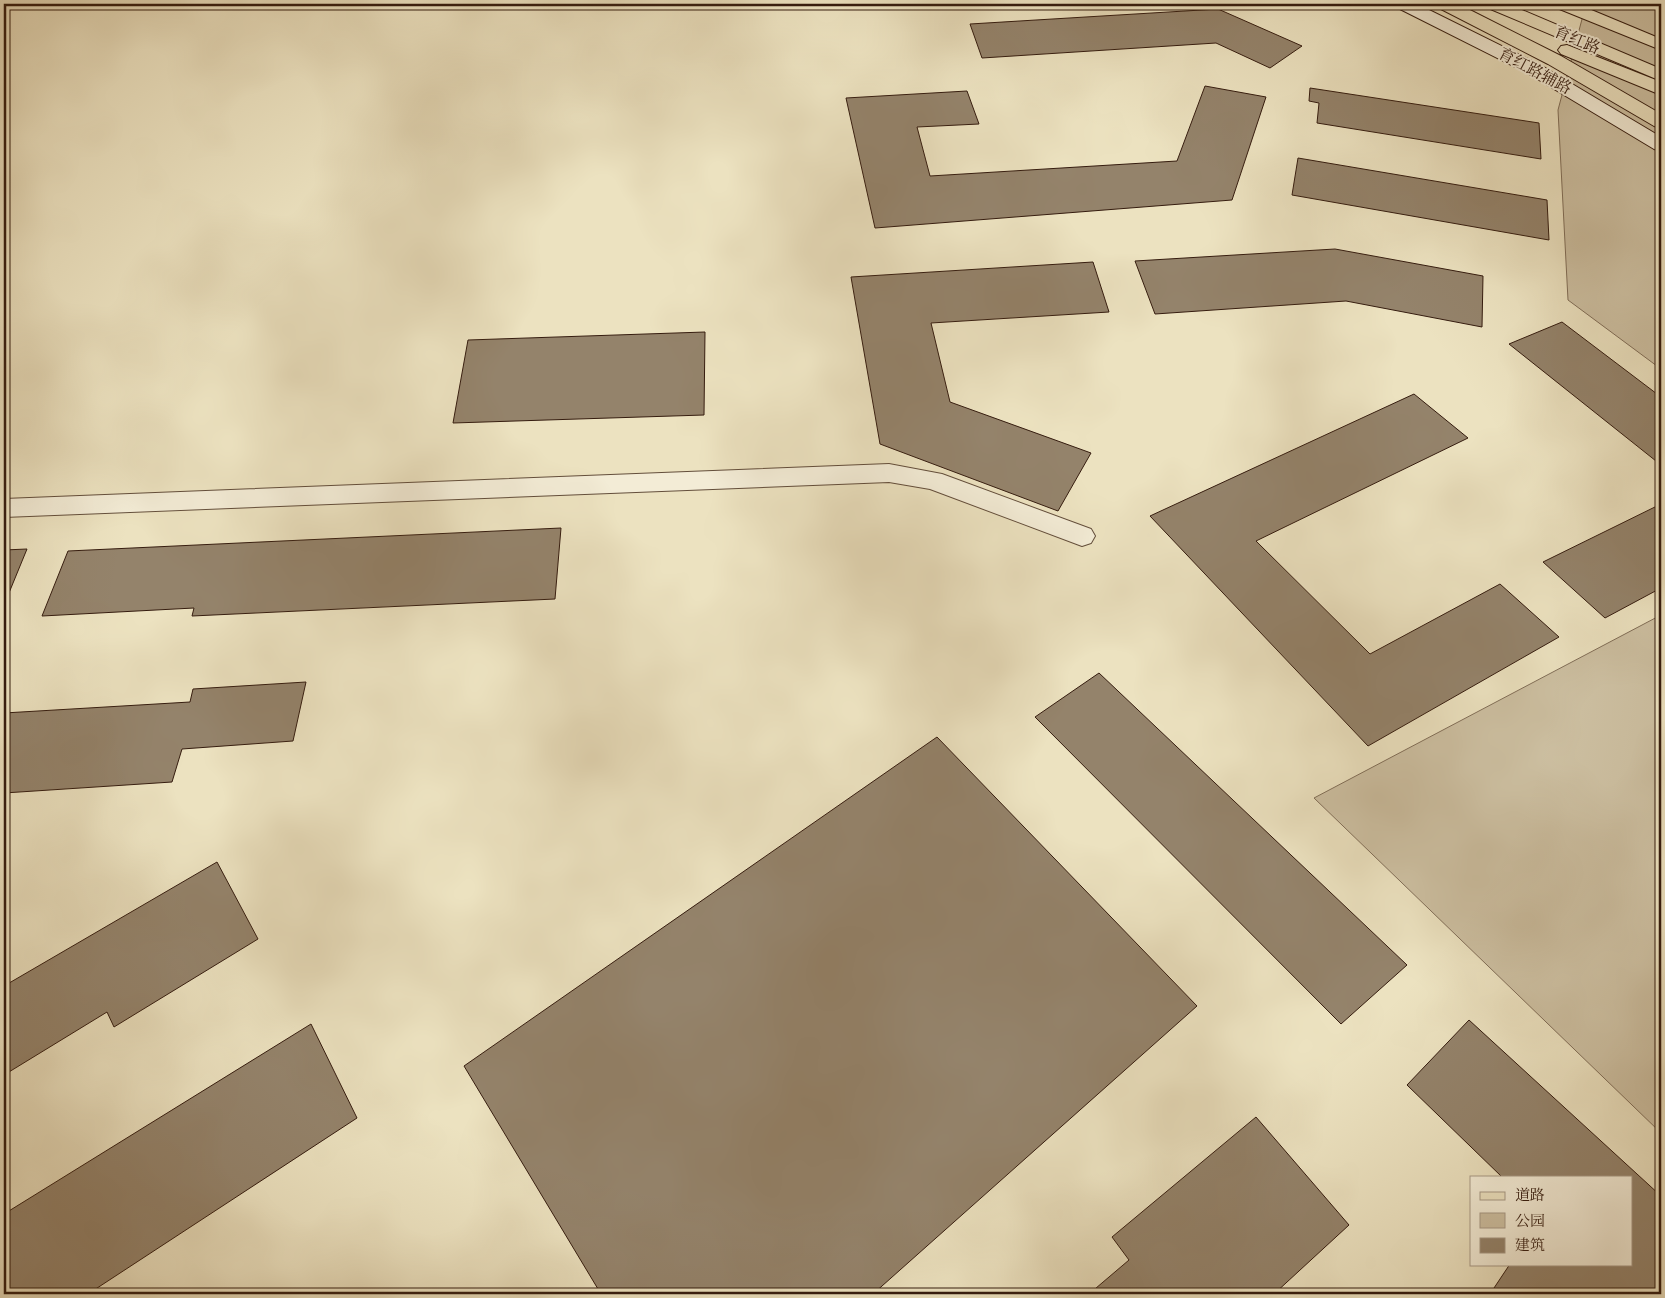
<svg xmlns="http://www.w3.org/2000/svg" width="1665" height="1298" font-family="Alegreya,'Noto Serif SC',serif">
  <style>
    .green { fill: #cdc0a2; stroke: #816e58 }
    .building { fill: #94836b; stroke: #351c0f }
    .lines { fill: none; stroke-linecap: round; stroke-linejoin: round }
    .minor-casing { stroke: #634e3b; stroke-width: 2 }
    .secondary-casing { stroke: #351c0f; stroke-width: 2 }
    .primary-casing { stroke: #351c0f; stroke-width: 2 }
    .trunk-casing { stroke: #351c0f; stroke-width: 2 }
    .minor { fill: #f3ecd6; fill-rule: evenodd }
    .secondary { fill: #f3ecd6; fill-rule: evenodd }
    .primary { fill: #ece2c0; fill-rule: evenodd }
    .trunk { fill: #ece2c0; fill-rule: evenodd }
    .labels { text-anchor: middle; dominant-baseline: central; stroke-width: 4; stroke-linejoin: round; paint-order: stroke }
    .far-street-label { font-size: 16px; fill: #351c0f; stroke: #f3ecd6 }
  </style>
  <rect width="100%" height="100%" fill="#ece2c0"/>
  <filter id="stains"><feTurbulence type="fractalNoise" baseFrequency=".004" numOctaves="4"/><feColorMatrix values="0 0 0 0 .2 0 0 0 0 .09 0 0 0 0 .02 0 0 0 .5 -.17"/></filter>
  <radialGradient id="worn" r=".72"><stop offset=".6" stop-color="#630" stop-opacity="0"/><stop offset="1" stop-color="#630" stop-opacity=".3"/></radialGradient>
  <path class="green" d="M1586 4H1661V369L1568 300 1558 110Z
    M1661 615V1133L1314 798Z"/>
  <path class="building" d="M1218 9 1302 46 1270 68 1216 43 982 58 970 24Z
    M1205 86 1266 97 1232 200 875 228 846 98 967 91 979 124 917 127 930 176 1177 161Z
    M1310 88 1539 123 1541 159 1317 123 1319 103 1309 101Z
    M1298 158 1547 200 1549 240 1292 195Z
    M1335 249 1483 276 1482 327 1346 301 1155 314 1135 261Z
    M1093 262 1109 312 931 323 950 402 1091 453 1058 511 880 444 851 277Z
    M1562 322 1661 397V465L1509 344Z
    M705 332 704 415 453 423 468 340Z
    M1414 394 1468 438 1256 541 1370 654 1500 584 1559 637 1368 746 1150 516Z
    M1661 504V588L1605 618 1543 562Z
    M561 528 555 599 192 616 194 608 42 616 68 551Z
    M27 549 4 605V550Z
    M1099 673 1407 965 1341 1024 1035 717Z
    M306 682 293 741 182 749 172 782 4 793V713L190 702 193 689Z
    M937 737 1197 1006 873 1294H601L464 1066Z
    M217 862 258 939 114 1027 107 1012 4 1075V986Z
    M1469 1020 1661 1196V1294H1490L1510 1264H1631V1177H1502L1407 1085Z
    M311 1024 357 1118 88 1294H4V1214Z
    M1256 1117 1349 1225 1274 1294H1089L1129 1260 1112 1237Z"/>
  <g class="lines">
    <g class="minor-casing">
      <path id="minor" d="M889 464 942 474 1091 529 1095 536 1091 543 1082 546 930 489 889 482 4 517V499Z"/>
    </g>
    <g class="secondary-casing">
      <path id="secondary" d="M1395 4H1417L1542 66 1661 137V151L1654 149 1529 74 1398 8Z"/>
    </g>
    <g class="primary-casing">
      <path id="primary" d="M1436 4H1458L1561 56 1661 114V128L1654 126 1548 64 1439 8Z
        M1567 45 1661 82V95L1561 54 1558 50 1561 46Z"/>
    </g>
    <g class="trunk-casing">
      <path id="trunk" d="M1485 4H1508L1661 69V81L1488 8Z
        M1554 4H1577L1661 39V50L1557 8Z"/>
    </g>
    <use href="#minor" class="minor"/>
    <use href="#secondary" class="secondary"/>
    <use href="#primary" class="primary"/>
    <use href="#trunk" class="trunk"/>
  </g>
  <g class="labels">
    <g class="far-street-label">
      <text transform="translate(1577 40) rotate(23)">育红路</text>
      <text transform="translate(1535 71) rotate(28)">育红路辅路</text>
    </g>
  </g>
  <rect width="1665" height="1298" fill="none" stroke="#ece2c0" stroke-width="20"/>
  <rect x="5" y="5" width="1655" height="1288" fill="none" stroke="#351c0f" stroke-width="2.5"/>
  <rect x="10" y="10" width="1645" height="1278" fill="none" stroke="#351c0f"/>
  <rect x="1470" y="1176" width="162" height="90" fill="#f3ecd6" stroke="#a79986"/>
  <rect x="1480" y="1192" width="25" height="8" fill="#ece2c0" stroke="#a79986"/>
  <text x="1515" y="1200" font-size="15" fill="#351c0f">道路</text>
  <rect x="1480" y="1213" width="25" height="15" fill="#cdc0a2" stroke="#a79986"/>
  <text x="1515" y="1226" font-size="15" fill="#351c0f">公园</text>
  <rect x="1480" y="1238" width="25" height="15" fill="#94836b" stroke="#a79986"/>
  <text x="1515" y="1250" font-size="15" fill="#351c0f">建筑</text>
  <rect width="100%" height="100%" filter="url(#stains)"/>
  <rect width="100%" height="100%" fill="url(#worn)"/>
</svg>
